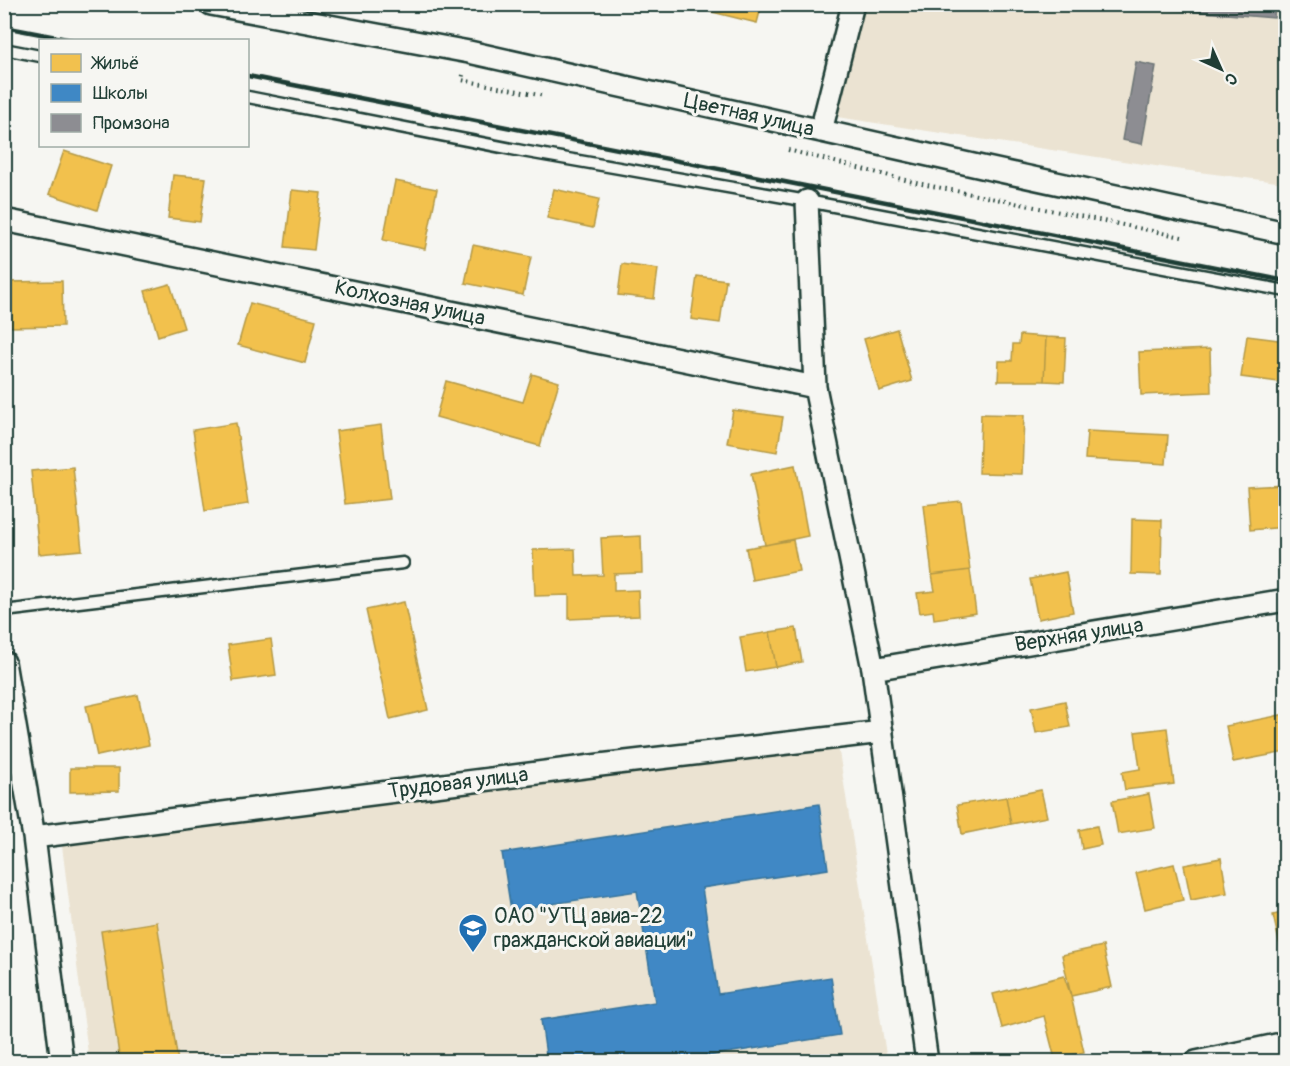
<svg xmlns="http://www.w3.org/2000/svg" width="1290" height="1066" font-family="Pangolin,sans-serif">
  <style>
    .built { fill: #ebe3d2 }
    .homes { fill: #f2c14e; stroke: #b39946; stroke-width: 1.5 }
    .schools { fill: #3f88c5; stroke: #35729a; stroke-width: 1.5 }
    .industry { fill: #8d8d92; stroke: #6c7576; stroke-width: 1.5 }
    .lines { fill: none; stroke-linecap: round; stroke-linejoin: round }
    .lane-casing { stroke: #1f3d34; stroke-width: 15 }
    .street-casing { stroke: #1f3d34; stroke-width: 26 }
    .path { stroke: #1f3d34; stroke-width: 4; stroke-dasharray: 1.5 4.5; stroke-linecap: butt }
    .lane { stroke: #f6f6f2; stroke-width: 10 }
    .street { stroke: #f6f6f2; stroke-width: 21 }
    .rail { stroke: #1f3d34; stroke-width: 4.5 }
    .labels { text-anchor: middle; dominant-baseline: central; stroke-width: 6; stroke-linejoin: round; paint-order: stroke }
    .street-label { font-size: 21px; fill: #1f3d34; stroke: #f6f6f2 }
    .poi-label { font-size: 21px; fill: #1f3d34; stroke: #f6f6f2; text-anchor: start }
  </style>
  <rect width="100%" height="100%" fill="#f6f6f2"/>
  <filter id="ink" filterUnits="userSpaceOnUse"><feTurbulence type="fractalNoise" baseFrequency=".0167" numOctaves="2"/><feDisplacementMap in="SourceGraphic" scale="12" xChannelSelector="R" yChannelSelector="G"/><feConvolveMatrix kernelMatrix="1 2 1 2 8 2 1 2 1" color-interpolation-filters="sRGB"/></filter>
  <g filter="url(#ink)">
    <path class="built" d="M865 5H1285V183L1175 169 837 117Z
      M838 745 887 1061H89L62 846Z"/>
    <path class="homes" d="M709 4H762L757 23 708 11Z
      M64 151 111 166 97 210 49 194Z
      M173 175 206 178 200 222 168 218Z
      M395 181 437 189 425 249 383 240Z
      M554 189 599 199 593 228 547 218Z
      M292 190 321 193 314 250 285 247Z
      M473 245 531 257 523 295 465 283Z
      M622 264 658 269 654 299 618 295Z
      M697 276 726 280 720 323 691 319Z
      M62 281 63 326 10 327 9 282Z
      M170 284 184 328 158 336 145 291Z
      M250 303 316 320 305 363 238 345Z
      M897 329 912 381 879 391 864 339Z
      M1020 335 1046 337 1044 381H998L999 361H1012L1013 344H1019Z
      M1247 336 1286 341V383L1241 377Z
      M1046 337 1066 338 1064 382 1044 381Z
      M1210 349 1211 392 1141 395 1139 352Z
      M532 374 559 382 540 446 436 417 446 381 523 402Z
      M733 410 783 417 777 452 727 443Z
      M981 414 1024 415 1022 474 979 473Z
      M236 423 248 504 205 511 193 430Z
      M381 425 390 499 345 504 336 431Z
      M1087 431 1168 435 1166 464 1085 459Z
      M795 465 808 536 765 545 751 474Z
      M73 467 82 550 39 554 31 471Z
      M1286 485V527L1250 530 1247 487Z
      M961 501 970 570 932 575 924 505Z
      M1132 519 1162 520 1161 575 1131 574Z
      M641 536 642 573 614 574V591L638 590 639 616 569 619V595L535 596 533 550 575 549 576 576 603 575 601 538Z
      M793 540 799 571 752 580 746 548Z
      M970 570 976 613 934 619 933 611 920 613 917 593 935 591 932 575Z
      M1066 572 1073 612 1038 619 1030 579Z
      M404 602 428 710 390 719 366 610Z
      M796 628 802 662 776 667 770 632Z
      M770 632 776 667 746 672 740 637Z
      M271 639 276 675 233 681 228 645Z
      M138 695 149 745 97 756 86 706Z
      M1065 701 1070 727 1036 733 1031 708Z
      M1286 714V752L1233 762 1226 726Z
      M1167 728 1174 784 1125 790 1122 772 1140 769 1135 732Z
      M70 768H119V791L70 792Z
      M1041 790 1047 817 1011 824 1006 797Z
      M1149 794 1155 828 1118 834 1112 801Z
      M1006 797 1011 824 962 834 957 805Z
      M1097 826 1101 845 1082 849 1079 830Z
      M1221 858 1227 893 1191 900 1184 865Z
      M1174 864 1183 900 1145 909 1136 873Z
      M1286 912V958L1283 959 1273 915Z
      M157 922 178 1062H120L101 931Z
      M1103 946 1112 987 1071 996 1062 955Z
      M1064 976 1071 996 1084 1052 1055 1059 1044 1016 1002 1028 993 994Z"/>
    <path class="schools" d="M819 804 828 869 702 888 718 994 831 977 840 1035 670 1062H547L541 1020 655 1002 637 891 511 910 502 853Z"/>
    <path class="industry" d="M1143 4H1275L1274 18 1143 7Z
      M1136 62 1156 66 1142 144 1122 140Z"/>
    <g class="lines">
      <g class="lane-casing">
        <path id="lane" d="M4 49 40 56
          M248 97 522 151 807 201 1286 291
          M4 611 403 563"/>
      </g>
      <g class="street-casing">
        <path id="street" d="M211 4 469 52 982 167 1286 233
          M821 131 853 4
          M807 201 815 387 873 669 927 1062
          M4 220 815 387
          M4 662 34 837 62 1062
          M873 669 1286 600
          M34 837 600 765 882 732
          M1196 1062 1286 1043"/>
      </g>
      <path class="path" d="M463 75 462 80 544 96
        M788 150 917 183 1182 237"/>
      <use href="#lane" class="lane"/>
      <use href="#street" class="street"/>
      <path class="rail" d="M4 27 72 40
        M248 76 1286 281"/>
    </g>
  </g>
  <defs>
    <g id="university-pin" transform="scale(1.5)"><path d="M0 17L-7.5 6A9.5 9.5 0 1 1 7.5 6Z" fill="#1f6fb2" stroke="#f6f6f2"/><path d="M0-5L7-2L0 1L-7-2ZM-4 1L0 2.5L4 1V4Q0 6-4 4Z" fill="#fff"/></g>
  </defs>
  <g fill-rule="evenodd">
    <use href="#university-pin" x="473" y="928"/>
  </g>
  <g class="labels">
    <g class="street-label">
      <text transform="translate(749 115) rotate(13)">Цветная улица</text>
      <text transform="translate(410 303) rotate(12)">Колхозная улица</text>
      <text transform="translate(1079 635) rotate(-9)">Верхняя улица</text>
      <text transform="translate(458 783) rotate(-7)">Трудовая улица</text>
    </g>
    <g class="poi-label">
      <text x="494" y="916">ОАО "УТЦ авиа-22<tspan x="494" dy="24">гражданской авиации"</tspan></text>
    </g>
  </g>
  <rect width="1290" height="1066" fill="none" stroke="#f6f6f2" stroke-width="24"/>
  <rect x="12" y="12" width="1266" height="1042" fill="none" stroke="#1f3d34" stroke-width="2" filter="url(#ink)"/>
  <rect x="39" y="39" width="210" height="108" fill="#f6f6f2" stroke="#a0aca6" stroke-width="1.5"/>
  <rect x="51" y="54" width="30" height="18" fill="#f2c14e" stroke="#a0aca6" stroke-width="1.5"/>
  <text x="93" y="69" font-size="18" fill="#1f3d34">Жильё</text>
  <rect x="51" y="84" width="30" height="18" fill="#3f88c5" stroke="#a0aca6" stroke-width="1.5"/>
  <text x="93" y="99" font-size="18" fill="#1f3d34">Школы</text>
  <rect x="51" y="114" width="30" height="18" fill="#8d8d92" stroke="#a0aca6" stroke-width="1.5"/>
  <text x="93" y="129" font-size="18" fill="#1f3d34">Промзона</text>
  <g transform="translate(1221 69) rotate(135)" stroke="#f6f6f2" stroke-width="4.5" paint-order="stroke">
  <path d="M0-4.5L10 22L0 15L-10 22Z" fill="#1f3d34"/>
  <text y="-9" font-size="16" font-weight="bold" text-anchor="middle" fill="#1f3d34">С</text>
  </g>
</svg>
